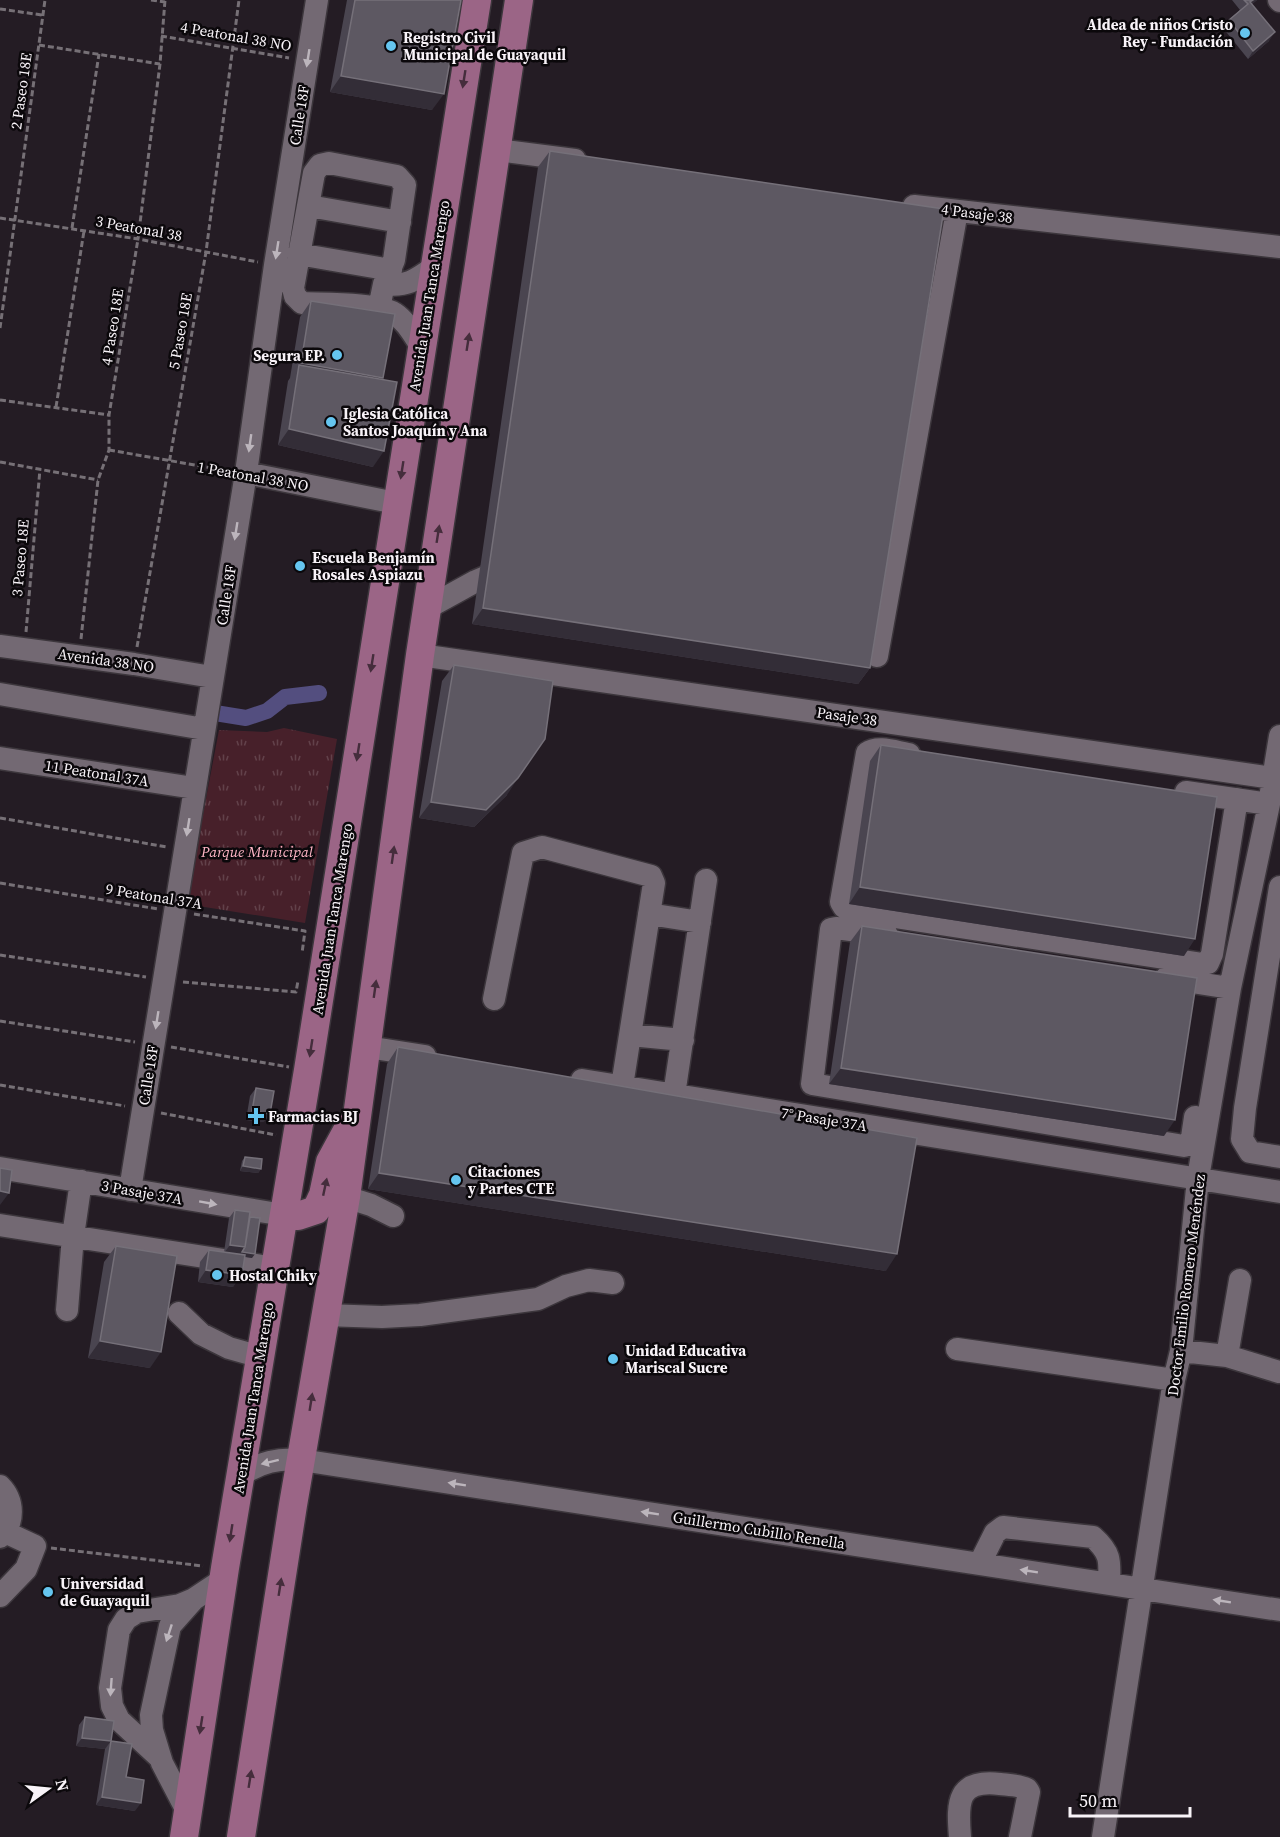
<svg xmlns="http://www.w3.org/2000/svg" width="1280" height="1837" font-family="'Source Serif 4',serif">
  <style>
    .park { fill: url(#park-tufts) }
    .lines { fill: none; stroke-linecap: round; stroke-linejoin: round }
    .canal { stroke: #534e7f; stroke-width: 16 }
    .minor-casing { stroke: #3c363c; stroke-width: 25 }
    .major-casing { stroke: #3c363c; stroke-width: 31 }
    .path { stroke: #767076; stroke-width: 3; stroke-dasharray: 6 3; stroke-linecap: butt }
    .minor { stroke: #736973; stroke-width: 22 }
    .major { stroke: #9b6586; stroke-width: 28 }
    .wall { fill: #4a4550 }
    .shaded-wall { fill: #332d37 }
    .building { fill: #5d5862; stroke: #757079; stroke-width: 1.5 }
    .oneway { fill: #bcb5bc }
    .oneway2 { fill: #452d3c }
    .poi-dot { fill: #65c5ef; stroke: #0b080b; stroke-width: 2 }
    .labels { text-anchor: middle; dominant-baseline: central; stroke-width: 5; stroke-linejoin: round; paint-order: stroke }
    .poi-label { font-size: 15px; font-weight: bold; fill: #f8f3f8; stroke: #0b080b; text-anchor: start }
    .street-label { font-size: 15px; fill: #f8f3f8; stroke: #0b080b }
    .park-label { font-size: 15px; font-style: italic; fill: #fdb4c4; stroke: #0b080b }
  </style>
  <defs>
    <pattern id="park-tufts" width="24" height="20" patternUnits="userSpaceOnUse" patternTransform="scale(1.5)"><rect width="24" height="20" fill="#47202a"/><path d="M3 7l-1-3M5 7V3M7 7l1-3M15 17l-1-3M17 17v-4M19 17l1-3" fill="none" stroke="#62414a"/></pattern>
  </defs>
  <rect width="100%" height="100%" fill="#241c24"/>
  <path class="park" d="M284 728 337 739 305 923 186 904 219 730 267 732Z"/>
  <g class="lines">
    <path class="canal" d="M215 713 246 718 267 711 285 697 319 693"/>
    <g class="minor-casing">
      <path id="minor" d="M1279 0 1280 1
        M497 150 575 160
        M309 206 400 222
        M914 206 1280 247
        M298 254 391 270
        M384 284C407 287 416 280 434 267
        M379 308 384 284 394 260 405 185 397 176 329 163 320 165 314 173 293 288 295 296 302 303C323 304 378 303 394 313 406 321 413 334 421 346
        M246 473 396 503
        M427 608 476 581 506 568
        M0 646 134 664 212 677
        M420 655 1273 778
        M877 656 957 211
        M0 694 204 729
        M909 754C896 752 878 745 867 753L841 902 844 907 849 910 1203 964 1208 963 1212 954 1237 799
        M0 758 194 788
        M1186 792 1269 804
        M1280 887 1245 1108 1242 1139 1250 1152 1280 1157
        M649 914 700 922
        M887 935 836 928 831 929 812 1084 1184 1146 1191 1144 1195 1117
        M1166 978 1230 988
        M494 999 523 853 542 847 651 876 654 883 622 1086
        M630 1035 683 1040
        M367 1047 425 1056
        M582 1080 1280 1192
        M674 1095 706 880
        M0 1168 284 1215
        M130 1190 246 473 275 265 317 0
        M346 1197 371 1205 393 1216
        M0 1225 275 1268
        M67 1310 73 1236 81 1181
        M179 1313 201 1334 229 1348 261 1357
        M325 1315 382 1317 420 1315 538 1299 566 1286 589 1280 613 1283
        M957 1349 1174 1380
        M1181 1351 1227 1356 1279 1372
        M1227 1356 1240 1280
        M241 1475C261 1462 278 1458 301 1460L1280 1610
        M0 1486C14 1500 15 1523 0 1537
        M980 1563 995 1533 1003 1527 1093 1537C1111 1553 1110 1561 1109 1583
        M0 1596 26 1569 35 1546 5 1532
        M159 1757 119 1720 112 1706 110 1688 119 1630 126 1619 137 1612 180 1605 192 1600
        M187 1811 162 1763 152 1730 151 1715 170 1626 194 1599 224 1579
        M960 1837C957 1802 957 1779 1000 1784 1009 1785 1019 1785 1027 1789L1029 1792 1020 1837
        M1103 1837 1174 1380 1181 1351 1198 1178 1230 988 1269 804 1280 736"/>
    </g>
    <g class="major-casing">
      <path id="major" d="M284 1215 298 1216 316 1210 323 1195 330 1162 349 1127
        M184 1837 225 1568 308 1070 477 0
        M241 1837 293 1505 346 1197 420 655 519 0"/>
    </g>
    <path class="path" d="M151 0 165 2
      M0 9 42 15
      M161 36 289 58
      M39 45 160 64
      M0 218 138 239 258 262
      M72 228 99 54
      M0 328 45 0
      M0 400 109 415
      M56 407 84 231
      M109 450 229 471
      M0 462 98 480
      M26 632 40 469
      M81 639 98 480 109 450V415L138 239 160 64 165 0
      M137 647 206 252 239 0
      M0 818 167 847
      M0 883 158 909
      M194 914 305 931 302 953
      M0 955 146 977
      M183 982 296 992 298 981
      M0 1021 135 1042
      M171 1047 289 1067
      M0 1085 125 1106
      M161 1113 276 1135
      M51 1548 203 1566"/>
    <use href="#minor" class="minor"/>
    <use href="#major" class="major"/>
  </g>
  <path class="wall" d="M347 0H461L432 110 330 92Z
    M1232 0H1257L1252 4 1269 41 1248 59 1223 28 1229 20 1240 10Z
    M550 151 870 668 858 684 472 624 538 167Z
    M311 301 382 379 373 467 278 445 288 381 290 378 300 317Z
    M454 665 507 795 474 827 419 818 442 681Z
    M881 745 1184 956 849 904 870 761Z
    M862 926 1164 1136 829 1084 850 942Z
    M398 1047 886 1271 368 1189 387 1064Z
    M256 1088 264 1122 246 1120 250 1096Z
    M245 1157 261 1169 258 1173 240 1171 242 1161Z
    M235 1210 250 1217 252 1258 244 1257 233 1287 198 1282 200 1262 209 1250 224 1252 229 1218Z
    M116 1246 150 1368 88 1358 104 1262Z
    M85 1717 111 1741 105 1749 76 1746 79 1725Z
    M111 1741 126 1777 135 1811 96 1805 105 1749Z"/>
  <path class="shaded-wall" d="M1253 0H1257L1244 11 1250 2Z
    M1275 32 1269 41 1248 59 1253 51Z
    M341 76 444 94 432 110 330 92Z
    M301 363 383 378 372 394 299 367Z
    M289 429 384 451 373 467 278 445Z
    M483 608 870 668 858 684 472 624Z
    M518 778 507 795 474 827 419 818 431 802Z
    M860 887 1195 939 1184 956 849 904Z
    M841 1068 1175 1120 1164 1136 829 1084Z
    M252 1111 270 1114 264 1122 246 1120Z
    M243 1166 261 1169 258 1173 240 1171Z
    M379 1173 897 1254 886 1271 368 1189Z
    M0 1191 9 1193 0 1205Z
    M230 1245 245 1247 255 1254 252 1258 224 1253Z
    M206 1270 242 1275 233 1287 198 1282Z
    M100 1341 161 1352 150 1368 88 1358Z
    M82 1738 111 1741 105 1749 76 1746Z
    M102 1797 141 1803 135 1811 96 1805Z"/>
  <path class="building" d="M355 0H461L444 94 341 76Z
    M1244 0H1253L1250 2 1275 32 1253 51 1229 20 1248 4Z
    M550 151 944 209 870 668 483 608Z
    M311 301 395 314 383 378 301 363Z
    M299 365 397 382 384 451 289 429Z
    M454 665 553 681 545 739 518 778 486 810 431 802Z
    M881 745 1217 797 1195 939 860 887Z
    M862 926 1197 978 1175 1120 841 1068Z
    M398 1047 917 1138 897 1254 379 1173Z
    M256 1088 274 1091 270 1114 252 1111Z
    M245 1157 262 1159 261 1169 243 1166Z
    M0 1168 12 1170 9 1193 0 1191Z
    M235 1210 250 1212 245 1247 230 1245Z
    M250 1217 260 1218 255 1254 242 1252 245 1247Z
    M116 1246 177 1256 161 1352 100 1341Z
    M209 1250 245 1255 242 1275 206 1270Z
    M85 1717 114 1721 111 1741 82 1738Z
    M111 1741 132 1744 126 1777 144 1780 141 1803 102 1797Z"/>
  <defs><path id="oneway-solid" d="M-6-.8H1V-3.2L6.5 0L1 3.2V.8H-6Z" transform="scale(1.5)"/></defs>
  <g class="oneway">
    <use href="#oneway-solid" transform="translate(308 58) rotate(99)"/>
    <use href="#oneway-solid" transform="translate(277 250) rotate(99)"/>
    <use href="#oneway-solid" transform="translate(250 443) rotate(98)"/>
    <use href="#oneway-solid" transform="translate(236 531) rotate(99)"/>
    <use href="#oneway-solid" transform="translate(188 827) rotate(99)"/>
    <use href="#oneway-solid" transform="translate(157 1020) rotate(99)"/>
    <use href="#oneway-solid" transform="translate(208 1203) rotate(10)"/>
    <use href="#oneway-solid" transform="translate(270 1462) rotate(166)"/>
    <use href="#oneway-solid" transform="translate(457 1484) rotate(-171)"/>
    <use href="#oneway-solid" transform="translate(650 1513) rotate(-171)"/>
    <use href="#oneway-solid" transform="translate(1029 1571) rotate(-171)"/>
    <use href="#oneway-solid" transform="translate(1222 1601) rotate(-171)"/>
    <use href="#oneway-solid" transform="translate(169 1633) rotate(108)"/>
    <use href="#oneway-solid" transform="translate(111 1687) rotate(94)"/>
  </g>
  <g class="oneway2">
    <use href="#oneway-solid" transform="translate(464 79) rotate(99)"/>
    <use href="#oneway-solid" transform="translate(468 342) rotate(-81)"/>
    <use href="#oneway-solid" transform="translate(402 470) rotate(99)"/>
    <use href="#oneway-solid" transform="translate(438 534) rotate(-81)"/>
    <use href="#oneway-solid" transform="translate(372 663) rotate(99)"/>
    <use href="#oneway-solid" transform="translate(358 752) rotate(99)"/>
    <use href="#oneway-solid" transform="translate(393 855) rotate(-82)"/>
    <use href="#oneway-solid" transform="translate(375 989) rotate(-82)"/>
    <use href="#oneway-solid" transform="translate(311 1048) rotate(99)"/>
    <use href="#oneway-solid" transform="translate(325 1187) rotate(-78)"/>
    <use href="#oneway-solid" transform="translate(311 1402) rotate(-81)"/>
    <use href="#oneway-solid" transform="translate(231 1533) rotate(99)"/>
    <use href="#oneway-solid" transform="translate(280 1587) rotate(-81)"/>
    <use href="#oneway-solid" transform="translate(201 1725) rotate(99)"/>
    <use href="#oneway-solid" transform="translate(250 1779) rotate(-81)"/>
  </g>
  <g class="poi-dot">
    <circle cx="1245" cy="33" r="6"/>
    <circle cx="391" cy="46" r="6"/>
    <circle cx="337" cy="355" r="6"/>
    <circle cx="331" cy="422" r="6"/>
    <circle cx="300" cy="566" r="6"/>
    <path d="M253 1107h6v6h6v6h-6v6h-6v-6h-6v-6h6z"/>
    <circle cx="456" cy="1180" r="6"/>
    <circle cx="217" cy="1275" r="6"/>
    <circle cx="613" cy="1359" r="6"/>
    <circle cx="48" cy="1592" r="6"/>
  </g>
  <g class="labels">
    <g class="poi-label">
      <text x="1233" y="24" text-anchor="end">Aldea de niños Cristo<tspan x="1233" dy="17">Rey - Fundación</tspan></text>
      <text x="403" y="37">Registro Civil<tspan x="403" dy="17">Municipal de Guayaquil</tspan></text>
      <text x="325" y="355" text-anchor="end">Segura EP.</text>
      <text x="343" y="413">Iglesia Católica<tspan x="343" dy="17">Santos Joaquín y Ana</tspan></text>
      <text x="312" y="557">Escuela Benjamín<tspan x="312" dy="17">Rosales Aspiazu</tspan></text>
      <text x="268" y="1116">Farmacias BJ</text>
      <text x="468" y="1171">Citaciones<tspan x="468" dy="17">y Partes CTE</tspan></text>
      <text x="229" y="1275">Hostal Chiky</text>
      <text x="625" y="1350">Unidad Educativa<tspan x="625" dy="17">Mariscal Sucre</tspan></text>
      <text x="60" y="1583">Universidad<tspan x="60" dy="17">de Guayaquil</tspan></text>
    </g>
    <g class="street-label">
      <text transform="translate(236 36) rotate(10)">4 Peatonal 38 NO</text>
      <text transform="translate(21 91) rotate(-82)">2 Paseo 18E</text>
      <text transform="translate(299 115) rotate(-81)">Calle 18F</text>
      <text transform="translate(977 213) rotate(7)">4 Pasaje 38</text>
      <text transform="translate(139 228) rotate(10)">3 Peatonal 38</text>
      <text transform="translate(429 296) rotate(-81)">Avenida Juan Tanca Marengo</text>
      <text transform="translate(112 327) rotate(-81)">4 Paseo 18E</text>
      <text transform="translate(180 331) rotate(-80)">5 Paseo 18E</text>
      <text transform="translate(253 476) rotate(10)">1 Peatonal 38 NO</text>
      <text transform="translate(20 558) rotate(-85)">3 Paseo 18E</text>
      <text transform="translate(226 595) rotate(-81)">Calle 18F</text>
      <text transform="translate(106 660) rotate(8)">Avenida 38 NO</text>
      <text transform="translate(847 716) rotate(8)">Pasaje 38</text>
      <text transform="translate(97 773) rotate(9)">11 Peatonal 37A</text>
      <text transform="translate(154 896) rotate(9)">9 Peatonal 37A</text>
      <text transform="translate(332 919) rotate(-81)">Avenida Juan Tanca Marengo</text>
      <text transform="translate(148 1075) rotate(-81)">Calle 18F</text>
      <text transform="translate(824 1119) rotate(9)">7° Pasaje 37A</text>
      <text transform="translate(142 1192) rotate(10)">3 Pasaje 37A</text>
      <text transform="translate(1186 1285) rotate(-83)">Doctor Emilio Romero Menéndez</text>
      <text transform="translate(253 1398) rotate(-81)">Avenida Juan Tanca Marengo</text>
      <text transform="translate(759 1530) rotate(9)">Guillermo Cubillo Renella</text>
    </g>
    <g class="park-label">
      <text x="257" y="851">Parque Municipal</text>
    </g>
  </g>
  <g transform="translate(48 1789) rotate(75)" stroke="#0b080b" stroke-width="4.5" paint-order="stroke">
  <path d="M0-4.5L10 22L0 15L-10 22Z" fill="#f8f3f8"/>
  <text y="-9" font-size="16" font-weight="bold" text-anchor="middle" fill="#f8f3f8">N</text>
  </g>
  <path d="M1070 1807v9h120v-9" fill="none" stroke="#f8f3f8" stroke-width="3"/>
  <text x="1079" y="1807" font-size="18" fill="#f8f3f8" stroke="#0b080b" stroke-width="4.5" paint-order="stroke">50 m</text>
</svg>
